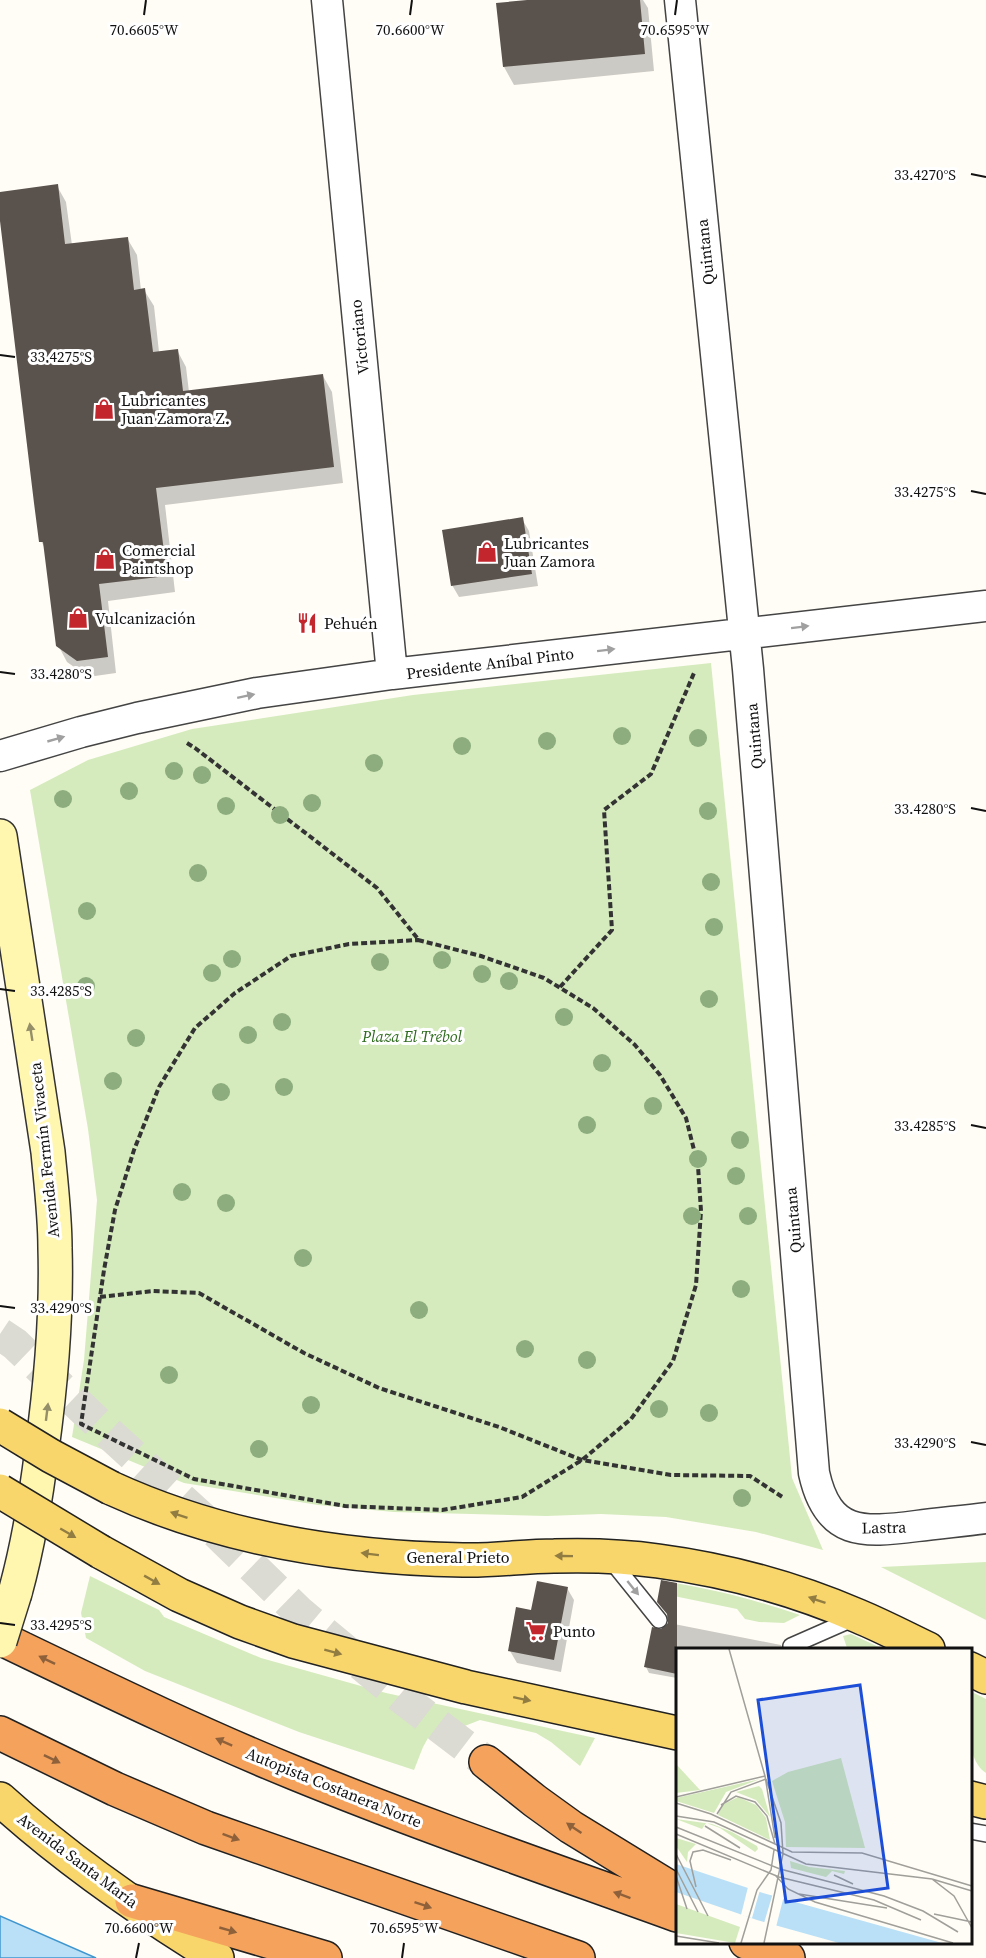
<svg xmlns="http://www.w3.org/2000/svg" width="986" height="1958" font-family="'Source Serif 4',serif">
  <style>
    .green { fill: #d5ebbd }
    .water { fill: #b9e0f7; stroke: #3f96cf; stroke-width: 1.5 }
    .shadow { fill: #0003 }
    .building { fill: #5a524d }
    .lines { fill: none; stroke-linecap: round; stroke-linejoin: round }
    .highway-tunnel { stroke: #dbdad3; stroke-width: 33; stroke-dasharray: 33 16; stroke-linecap: butt }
    .lane-casing { stroke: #444; stroke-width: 18 }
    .street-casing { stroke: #444; stroke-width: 33 }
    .secondary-casing { stroke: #333; stroke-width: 36 }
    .primary-casing { stroke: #222; stroke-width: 36 }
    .highway-casing { stroke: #222; stroke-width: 36 }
    .path { stroke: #333; stroke-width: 4; stroke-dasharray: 6 3; stroke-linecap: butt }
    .lane { stroke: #fff; stroke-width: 15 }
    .street { stroke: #fff; stroke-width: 30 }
    .secondary { stroke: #fff6b0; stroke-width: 33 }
    .primary { stroke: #f9d66b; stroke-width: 33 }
    .highway { stroke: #f5a25d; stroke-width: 33 }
    .secondary-bridge-casing { stroke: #333; stroke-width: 36; stroke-linecap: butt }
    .primary-bridge-casing { stroke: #222; stroke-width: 36; stroke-linecap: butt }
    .secondary-bridge { stroke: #fff6b0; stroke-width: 33 }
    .primary-bridge { stroke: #f9d66b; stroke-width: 33 }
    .tree { fill: #8dad7f }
    .oneway { fill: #a0a0a0 }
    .oneway2 { fill: #948f68 }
    .oneway3 { fill: #917d42 }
    .oneway4 { fill: #8e613b }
    .ticks { fill: none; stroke: #111; stroke-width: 2 }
    .labels { text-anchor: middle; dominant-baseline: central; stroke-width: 6; stroke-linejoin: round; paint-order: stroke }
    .street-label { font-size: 16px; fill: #111; stroke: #fff }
    .poi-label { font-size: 16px; fill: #111; stroke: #fff; text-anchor: start }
    .park-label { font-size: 16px; font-style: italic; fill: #2f6b1f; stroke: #fff }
    .inset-road { fill: none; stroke: #a09f9a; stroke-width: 1.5 }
    .view { fill: #1d4ed8; fill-opacity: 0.15; stroke: #1d4ed8; stroke-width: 3 }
    .inset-edge { fill: none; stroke: #111; stroke-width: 3 }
    .ticks-label { font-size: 15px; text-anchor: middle; fill: #111; stroke: #fff; stroke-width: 6; stroke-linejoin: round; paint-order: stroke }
  </style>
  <rect width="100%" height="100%" fill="#fffdf5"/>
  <path class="green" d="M711 663 792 1478 823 1550 756 1532 666 1517 601 1514 546 1516 394 1512 318 1505 184 1483 72 1437 84 1360 97 1200 88 1129 30 790 88 760 192 729 413 695Z
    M986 1562V1620L881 1567Z
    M90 1576 159 1610 164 1617 261 1658 386 1693 595 1738 580 1766 551 1742 536 1733 480 1720 439 1736 428 1738 423 1747 414 1770 299 1732 145 1671 86 1638 81 1613Z
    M668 1582C714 1589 755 1600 800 1615L784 1623 759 1622 745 1619 737 1609 669 1595Z
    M851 1634 883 1649 847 1648 843 1636Z
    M970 1691 986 1699V1773C964 1759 969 1713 970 1691Z"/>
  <path class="water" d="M0 1916 96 1958H0Z"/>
  <path class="shadow" d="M542 0H643L648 8 654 71 514 85 504 67 497 4Z
    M57 186 66 202 72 245 127 238 137 255 141 290H144L154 306 159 352 177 350 186 367 189 392 323 376 332 392 343 483 165 505 175 592 108 601 116 673 88 677 67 662 58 645 46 550 41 541 0 208V193Z
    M522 519 529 531 538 586 459 597 452 585Z
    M567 1588 574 1600 561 1672 517 1663 510 1651 532 1612Z
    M669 1623 781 1645 783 1649H677V1678L649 1673 646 1667 661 1631Z"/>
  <path class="building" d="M527 0H640L645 54 503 67 496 3Z
    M58 184 65 244 128 237 134 290 145 288 153 352 178 349 183 391 323 374 334 467 156 488 167 576 99 584 108 657 77 661 56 646 43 542H39L34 503 0 221V192Z
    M523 517 532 574 451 586 442 530Z
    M661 1580 677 1583V1674L644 1667 652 1627 661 1629 668 1623 667 1614 657 1602Z
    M537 1581 568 1587 554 1660 508 1651 516 1607 531 1610Z"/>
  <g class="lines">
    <path class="highway-tunnel" d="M0 1334 15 1344 101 1426 204 1520 300 1613 402 1698 486 1762"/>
    <g class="lane-casing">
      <path id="lane" d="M609 1558 659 1620
        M791 1646 857 1617
        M970 1831 986 1834"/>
    </g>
    <g class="street-casing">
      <path id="street" d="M327 0 392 674
        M680 0 748 669 814 1473C828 1536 862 1533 917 1526 940 1523 963 1521 986 1518
        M0 756 81 732 137 718 257 693 392 674 986 606"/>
    </g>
    <g class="secondary-casing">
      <path id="secondary" d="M0 836 48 1152C51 1184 55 1216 55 1248 57 1315 51 1383 42 1449 36 1498 28 1546 15 1593"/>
    </g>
    <g class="primary-casing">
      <path id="primary" d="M111 1488C220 1538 343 1558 463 1560 493 1561 524 1556 554 1556 588 1555 624 1556 658 1561 726 1570 795 1589 858 1616 882 1626 905 1638 928 1649
        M101 1552 179 1595 240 1622 293 1641 466 1687 677 1733
        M970 1669 986 1677
        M970 1798 986 1802
        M0 1799C66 1859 141 1911 217 1958"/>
    </g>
    <g class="highway-casing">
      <path id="highway" d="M0 1638C98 1685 196 1733 297 1774 422 1825 550 1869 677 1915
        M0 1733 115 1789 206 1828 578 1958
        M486 1762 535 1801 571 1827 677 1892
        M132 1901 325 1958
        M746 1942 788 1958"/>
    </g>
    <path class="path" d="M187 743 195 748 377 888 418 939
      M418 940 481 956 544 978 593 1008 635 1045 660 1075 686 1118 698 1166 701 1211 696 1285 673 1361 631 1419 582 1460 522 1497 442 1510 345 1506 194 1479 81 1424 104 1270 115 1210 134 1150 159 1087 195 1028 235 993 291 956 349 944Z
      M560 987 612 930 604 810 651 774 694 673
      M100 1297 153 1291 199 1293 304 1353 379 1388 499 1427 582 1460 671 1475 750 1476 784 1498"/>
    <use href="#lane" class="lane"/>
    <use href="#street" class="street"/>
    <use href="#secondary" class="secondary"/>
    <use href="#primary" class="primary"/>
    <use href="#highway" class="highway"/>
    <g class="secondary-bridge-casing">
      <path id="secondary-bridge" d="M0 1641 15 1593"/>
    </g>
    <g class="primary-bridge-casing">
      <path id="primary-bridge" d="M0 1425 51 1456 111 1488
        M0 1491 101 1552"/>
    </g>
    <use href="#secondary-bridge" class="secondary-bridge"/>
    <use href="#primary-bridge" class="primary-bridge"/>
  </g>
  <g class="tree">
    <circle cx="622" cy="736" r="9"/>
    <circle cx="698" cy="738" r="9"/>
    <circle cx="547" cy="741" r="9"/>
    <circle cx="462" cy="746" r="9"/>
    <circle cx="374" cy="763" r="9"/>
    <circle cx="174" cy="771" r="9"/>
    <circle cx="202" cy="775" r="9"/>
    <circle cx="129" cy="791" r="9"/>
    <circle cx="63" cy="799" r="9"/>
    <circle cx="312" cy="803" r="9"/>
    <circle cx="226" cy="806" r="9"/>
    <circle cx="708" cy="811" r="9"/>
    <circle cx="280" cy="815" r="9"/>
    <circle cx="198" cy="873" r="9"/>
    <circle cx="711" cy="882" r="9"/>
    <circle cx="87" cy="911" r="9"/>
    <circle cx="714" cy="927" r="9"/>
    <circle cx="232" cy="959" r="9"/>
    <circle cx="442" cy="960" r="9"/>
    <circle cx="380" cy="962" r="9"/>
    <circle cx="212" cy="973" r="9"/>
    <circle cx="482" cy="974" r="9"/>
    <circle cx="509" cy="981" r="9"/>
    <circle cx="86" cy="986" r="9"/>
    <circle cx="709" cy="999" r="9"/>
    <circle cx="564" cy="1017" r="9"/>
    <circle cx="282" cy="1022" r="9"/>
    <circle cx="248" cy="1035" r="9"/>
    <circle cx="136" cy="1038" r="9"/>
    <circle cx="602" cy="1063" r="9"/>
    <circle cx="113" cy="1081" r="9"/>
    <circle cx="284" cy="1087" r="9"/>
    <circle cx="221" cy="1092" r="9"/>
    <circle cx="653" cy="1106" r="9"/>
    <circle cx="587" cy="1125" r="9"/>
    <circle cx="740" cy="1140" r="9"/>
    <circle cx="698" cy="1159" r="9"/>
    <circle cx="736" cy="1176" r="9"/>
    <circle cx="182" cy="1192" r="9"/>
    <circle cx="226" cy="1203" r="9"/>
    <circle cx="692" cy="1216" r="9"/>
    <circle cx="748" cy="1216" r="9"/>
    <circle cx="303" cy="1258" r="9"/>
    <circle cx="741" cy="1289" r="9"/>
    <circle cx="419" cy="1310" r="9"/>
    <circle cx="525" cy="1349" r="9"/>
    <circle cx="587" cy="1360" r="9"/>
    <circle cx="169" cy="1375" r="9"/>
    <circle cx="311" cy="1405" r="9"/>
    <circle cx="659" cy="1409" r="9"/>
    <circle cx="709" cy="1413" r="9"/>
    <circle cx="259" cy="1449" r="9"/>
    <circle cx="742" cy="1498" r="9"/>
  </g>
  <defs><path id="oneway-solid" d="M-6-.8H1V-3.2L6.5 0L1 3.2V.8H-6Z" transform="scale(1.5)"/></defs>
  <g class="oneway">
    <use href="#oneway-solid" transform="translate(800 627) rotate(-7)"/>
    <use href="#oneway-solid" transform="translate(606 650) rotate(-7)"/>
    <use href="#oneway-solid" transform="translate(246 696) rotate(-12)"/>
    <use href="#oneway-solid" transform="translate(56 739) rotate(-16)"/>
    <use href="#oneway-solid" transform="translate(633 1588) rotate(51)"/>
  </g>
  <g class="oneway2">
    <use href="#oneway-solid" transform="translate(31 1032) rotate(-99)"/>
    <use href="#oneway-solid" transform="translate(47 1412) rotate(-83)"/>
  </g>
  <g class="oneway3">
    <use href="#oneway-solid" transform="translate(179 1515) rotate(-161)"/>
    <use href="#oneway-solid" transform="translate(68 1533) rotate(30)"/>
    <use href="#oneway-solid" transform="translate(370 1554) rotate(-173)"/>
    <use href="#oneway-solid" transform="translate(564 1556) rotate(-179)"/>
    <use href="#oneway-solid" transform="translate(152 1580) rotate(29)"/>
    <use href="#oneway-solid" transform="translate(817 1600) rotate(-161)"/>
    <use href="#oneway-solid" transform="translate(333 1652) rotate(15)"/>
    <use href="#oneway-solid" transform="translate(522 1699) rotate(12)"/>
  </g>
  <g class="oneway4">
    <use href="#oneway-solid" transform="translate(47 1660) rotate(-154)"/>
    <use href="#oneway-solid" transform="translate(224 1742) rotate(-156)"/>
    <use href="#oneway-solid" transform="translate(52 1759) rotate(26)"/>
    <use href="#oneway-solid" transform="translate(574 1828) rotate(-146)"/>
    <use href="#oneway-solid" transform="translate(231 1837) rotate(20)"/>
    <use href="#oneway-solid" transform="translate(622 1895) rotate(-160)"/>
    <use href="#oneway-solid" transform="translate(423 1905) rotate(19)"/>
    <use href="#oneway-solid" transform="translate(228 1930) rotate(16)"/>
  </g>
  <path class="ticks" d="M144 15 146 0M410 15 412 0M675 15 677 0M971 174 986 177M0 355 15 357M971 491 986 494M0 672 15 674M971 808 986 811M0 989 15 991M971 1125 986 1128M0 1306 15 1308M971 1442 986 1445M0 1623 15 1625M136 1958 139 1943M402 1958 404 1943"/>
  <defs>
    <g id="shop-bare" transform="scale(1.62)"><path d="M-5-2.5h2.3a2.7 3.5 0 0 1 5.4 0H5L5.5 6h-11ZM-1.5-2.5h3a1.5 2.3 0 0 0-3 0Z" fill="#c4262e" stroke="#fff" stroke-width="2.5" paint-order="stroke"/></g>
    <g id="restaurant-bare" transform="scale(1.62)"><path d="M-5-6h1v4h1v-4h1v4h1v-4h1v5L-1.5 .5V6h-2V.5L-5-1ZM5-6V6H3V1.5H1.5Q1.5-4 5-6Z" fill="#c4262e" stroke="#fff" stroke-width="2.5" paint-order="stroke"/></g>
    <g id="supermarket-bare" transform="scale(1.62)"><path d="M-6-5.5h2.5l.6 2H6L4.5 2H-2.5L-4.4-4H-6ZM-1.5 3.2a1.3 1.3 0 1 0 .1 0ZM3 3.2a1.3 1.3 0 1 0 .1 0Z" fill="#c4262e" stroke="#fff" stroke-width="2.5" paint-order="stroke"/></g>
  </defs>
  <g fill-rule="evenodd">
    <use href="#shop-bare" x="104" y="409"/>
    <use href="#shop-bare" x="487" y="552"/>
    <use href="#shop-bare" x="105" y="559"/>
    <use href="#shop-bare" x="78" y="618"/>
    <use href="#restaurant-bare" x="307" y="623"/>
    <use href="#supermarket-bare" x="536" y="1631"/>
  </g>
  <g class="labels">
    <g class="street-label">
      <text transform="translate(705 252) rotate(-96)">Quintana</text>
      <text transform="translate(359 337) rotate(-96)">Victoriano</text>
      <text transform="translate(490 663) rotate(-7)">Presidente Aníbal Pinto</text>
      <text transform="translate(754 736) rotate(-95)">Quintana</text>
      <text transform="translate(44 1150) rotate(-96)">Avenida Fermín Vivaceta</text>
      <text transform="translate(793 1220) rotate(-95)">Quintana</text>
      <text transform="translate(884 1527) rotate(-1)">Lastra</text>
      <text x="458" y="1557">General Prieto</text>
      <text transform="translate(334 1787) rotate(22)">Autopista Costanera Norte</text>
      <text transform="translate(78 1860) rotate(37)">Avenida Santa María</text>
    </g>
    <g class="poi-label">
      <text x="121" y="400">Lubricantes<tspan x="121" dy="18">Juan Zamora Z.</tspan></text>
      <text x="504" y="543">Lubricantes<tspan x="504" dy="18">Juan Zamora</tspan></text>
      <text x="122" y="550">Comercial<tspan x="122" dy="18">Paintshop</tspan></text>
      <text x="95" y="618">Vulcanización</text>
      <text x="324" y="623">Pehuén</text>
      <text x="553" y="1631">Punto</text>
    </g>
    <g class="park-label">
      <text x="412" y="1036">Plaza El Trébol</text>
    </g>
  </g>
  <g transform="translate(676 1648)">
    <rect width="296" height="296" fill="#fffdf5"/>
    <path d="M165 110 189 200 110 199 109 174 96 133 112 124ZM0 116 24 142 0 145ZM84 131 50 144 38 165 0 153V150ZM83 138 86 141 94 169 80 152 60 144ZM62 149 80 157 90 170 94 192 42 167 46 157ZM0 171 36 176 56 184 81 198 82 201 79 204 44 180 30 175 26 181ZM0 190 20 196 12 204 11 214 0 198ZM114 213 133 219 169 223 168 226 156 223 150 229 115 220ZM0 256 64 279 59 295 0 285Z" fill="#d5ebbd"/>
    <path d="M0 216 87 245 266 295H163L81 272 0 244Z" fill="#b9e0f7"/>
    <path d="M72 239 84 242 76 270 65 267ZM97 245 108 248 100 279 88 275Z" fill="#fffdf5"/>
    <path class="inset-road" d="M53 1 89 128 99 190M0 149 89 128M0 155 35 166 116 204 186 205 296 238M45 157 60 148 79 154 91 168 99 196M41 166 55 144 90 131M0 168 38 174 130 216 256 231 278 248 296 280M29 178 64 200M0 179 104 221 208 248 247 263 282 284M0 186 103 229 198 252 245 272M0 206 32 268M0 221 22 264M99 227 112 241 139 254 277 295M158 227 177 236M0 228 11 261M256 231 296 243M20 239 14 213 17 204 27 202 55 212M123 246 211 260M258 266 296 274M0 288 43 295M65 295 81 242 95 222 98 202M88 295 107 206 105 175 90 131"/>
    <path class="view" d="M184 37 212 240 110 254 82 52Z"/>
    <rect width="296" height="296" class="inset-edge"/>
  </g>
  <g class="ticks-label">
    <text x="144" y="35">70.6605°W</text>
    <text x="410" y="35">70.6600°W</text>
    <text x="675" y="35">70.6595°W</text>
    <text x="925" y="180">33.4270°S</text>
    <text x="61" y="362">33.4275°S</text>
    <text x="925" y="497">33.4275°S</text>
    <text x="61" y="679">33.4280°S</text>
    <text x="925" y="814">33.4280°S</text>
    <text x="61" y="996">33.4285°S</text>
    <text x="925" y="1131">33.4285°S</text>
    <text x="61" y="1313">33.4290°S</text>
    <text x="925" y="1448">33.4290°S</text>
    <text x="61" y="1630">33.4295°S</text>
    <text x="139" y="1933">70.6600°W</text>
    <text x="404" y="1933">70.6595°W</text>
  </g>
</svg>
